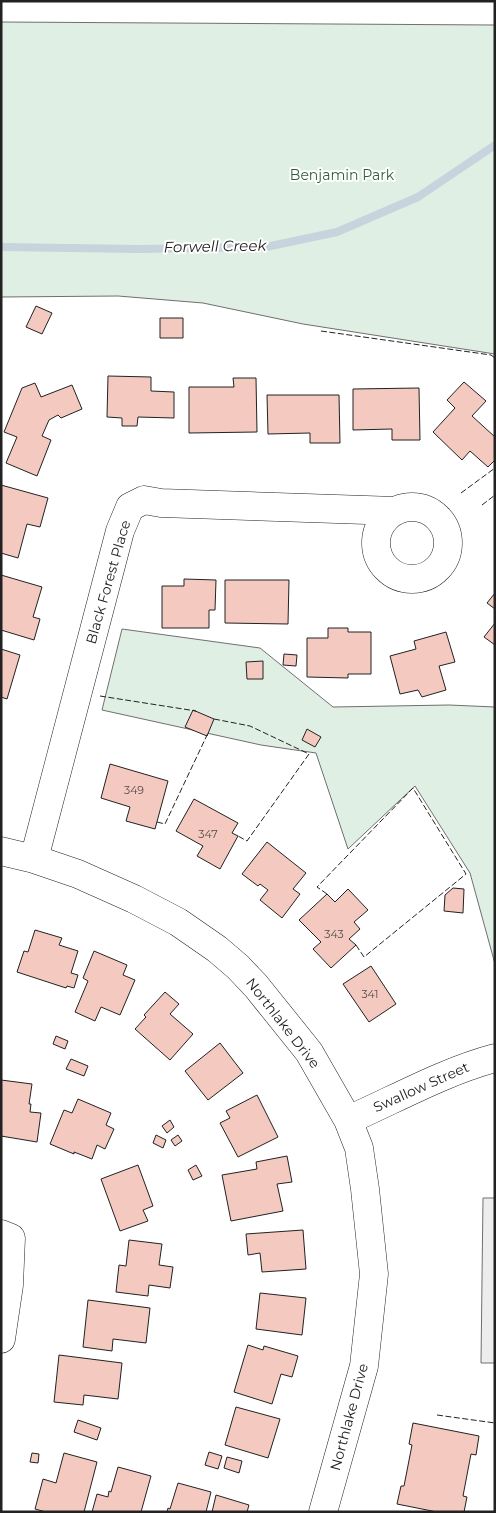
<svg xmlns="http://www.w3.org/2000/svg" width="496" height="1513" font-family="Montserrat,sans-serif">
  <style>
    .green { fill: #e0efe3; stroke: #6f6f6f }
    .parking { fill: #ededed; stroke: #6f6f6f }
    .lines { fill: none; stroke-linecap: round; stroke-linejoin: round }
    .stream { stroke: #c7d3dd; stroke-width: 8 }
    .building { fill: #f3c9c0; stroke: #222 }
    .minor-casing { stroke: #222; stroke-width: 29 }
    .minor { stroke: #fff; stroke-width: 28 }
    .fence { stroke: #222; stroke-width: 1; stroke-dasharray: 6 2.5; stroke-linecap: butt }
    .labels { text-anchor: middle; dominant-baseline: central; stroke-width: 4; stroke-linejoin: round; paint-order: stroke }
    .number-label { font-size: 11px; fill: #564c4a }
    .park-label { font-size: 14px; fill: #2f5e38; stroke: #fff }
    .street-label { font-size: 14px; fill: #222; stroke: #fff }
    .water-label { font-size: 15px; font-style: italic; fill: #222; stroke: #fff }
  </style>
  <rect width="100%" height="100%" fill="#fff"/>
  <path class="green" d="M1 22 495 25V354L303 324 203 303 118 296 1 297Z
    M122 629 260 648 333 707 449 705 495 707V964L470 873 415 786 348 849 316 753 261 745 102 710Z"/>
  <path class="parking" d="M483 1198H495V1363H481Z"/>
  <g class="lines">
    <path class="stream" d="M1 247 138 249 266 247 337 232 418 197 495 145"/>
  </g>
  <path class="building" d="M36 306 52 313 42 334 26 327Z
    M160 318H183V338H160Z
    M108 376 151 377V391L174 392V418L138 417 137 426H122V418L107 417Z
    M233 378H256L257 432 189 433V387H234Z
    M464 382 486 401 472 416 495 437V460L488 467 470 451 462 460 433 432 455 408 447 400Z
    M35 383 41 397 72 385 82 409 61 418 58 415 49 420 42 436 51 440 37 476 6 463 17 437 4 432 22 388Z
    M419 388 420 440H392V429L353 430V389Z
    M267 395H339L340 443H310V433L268 434Z
    M1 485 48 498 40 527 27 524 18 558 1 553Z
    M1 575 42 587 33 617 40 619 34 640 1 630Z
    M184 579 216 580 215 610H209V628H162V586H184Z
    M225 580H289L288 624 225 623Z
    M495 593V609L487 603Z
    M495 623V645L484 637Z
    M328 628H348V632H371V674H348V678L307 677V638H328Z
    M446 632 455 662 439 666 446 690 422 697 418 690 400 694 390 656 416 649 414 641Z
    M1 649 20 655 7 699 1 697Z
    M284 654 297 655 296 666 283 665Z
    M263 661V679H247L246 662Z
    M193 710 214 719 207 736 185 727Z
    M307 729 321 737 315 747 302 740Z
    M110 764 168 781 155 829 126 821 130 807 101 798Z
    M194 799 238 823 232 833 238 836 220 869 197 856 203 846 176 831Z
    M267 842 306 873 293 889 300 894 282 918 260 900 268 890 260 884 258 886 242 874Z
    M453 888 464 889 463 913 444 911 445 895Z
    M348 889 368 910 354 922 360 929 349 939 356 945 331 968 313 949 321 942 299 920 327 894 335 902Z
    M35 930 62 938 59 945 78 951 71 973 78 975 74 988 67 986 66 988 17 972 24 951 28 952Z
    M94 951 127 965 123 975 135 980 120 1015 101 1007 95 1021 75 1012 88 981 83 978Z
    M371 966 396 1004 369 1022 343 984Z
    M165 992 179 1004 170 1014 193 1034 170 1060 135 1029 146 1017 144 1015Z
    M56 1036 68 1041 65 1049 53 1044Z
    M220 1043 243 1073 208 1100 185 1071Z
    M71 1059 88 1066 84 1076 66 1069Z
    M1 1080 32 1084 29 1104H31L30 1112 41 1113 37 1142 1 1136Z
    M257 1095 278 1137 238 1157 220 1123 230 1118 226 1111Z
    M78 1099 111 1113 106 1125 114 1129 105 1149 97 1145 92 1159 74 1152V1154L50 1144 64 1110 72 1113Z
    M170 1120 174 1127 167 1133 162 1126Z
    M156 1135 166 1140 163 1148 153 1143Z
    M178 1135 182 1141 175 1146 171 1140Z
    M287 1156 292 1182 277 1184 283 1211 231 1221 222 1175 257 1169 256 1162Z
    M138 1165 153 1206 143 1210 148 1221 120 1231 101 1179Z
    M196 1165 202 1176 193 1180 188 1170Z
    M303 1230 306 1269 262 1272 260 1253 248 1255 246 1234Z
    M129 1240 162 1244 159 1265 173 1267 170 1288 149 1285 148 1296 116 1292 119 1265 126 1266Z
    M260 1293 306 1298 302 1335 256 1329Z
    M88 1300 150 1308 146 1343 113 1339 112 1351 83 1347Z
    M248 1345 263 1350 264 1346 298 1356 292 1377 281 1374 272 1404 234 1392Z
    M59 1355 122 1363 118 1399 84 1395 83 1405 54 1402Z
    M236 1407 280 1419 268 1458 225 1445Z
    M78 1420 101 1428 97 1440 74 1432Z
    M413 1423 479 1436 476 1455 471 1454 463 1496 467 1497 464 1512H437L397 1504 401 1486H404L412 1445 409 1444Z
    M209 1452 222 1456 218 1469 205 1465Z
    M32 1453 39 1454 38 1463 30 1462Z
    M64 1453 97 1462 84 1512H46L35 1509 43 1479 56 1483Z
    M227 1457 242 1461 239 1473 224 1468Z
    M118 1467 151 1476 141 1512H92L97 1494 108 1497 109 1491 111 1492Z
    M178 1483 211 1492 206 1512H167L168 1508 170 1509Z
    M216 1495 249 1505 247 1512H212Z"/>
  <g class="lines">
    <g class="minor-casing">
      <path id="minor" d="M376 543a36 36 0 1 1 72 0a36 36 0 1 1-72 0Z
        M1 851 34 859 78 874 134 899 178 922 217 949 238 967 256 986 309 1052 348 1120 359 1148 365 1189 374 1274 364 1366 323 1512
        M34 859 120 531 130 507 144 500 161 503 396 511
        M348 1120C396 1099 443 1072 495 1058
        M1 1234 11 1238 9 1285 1 1339"/>
    </g>
    <use href="#minor" class="minor"/>
    <path class="fence" d="M321 331 491 355 495 358
      M461 493 495 468
      M482 505 495 495
      M100 696 196 711
      M214 719 250 726 309 754 247 841 238 836
      M157 822 165 824 208 733
      M327 894 317 887 413 788 466 874 364 957 356 945
      M437 1415 495 1423"/>
  </g>
  <g class="labels">
    <g class="number-label">
      <text x="134" y="790">349</text>
      <text x="208" y="834">347</text>
      <text x="334" y="934">343</text>
      <text x="370" y="994">341</text>
    </g>
    <g class="park-label">
      <text x="342" y="175">Benjamin Park</text>
    </g>
    <g class="street-label">
      <text transform="translate(108 582) rotate(-74)">Black Forest Place</text>
      <text transform="translate(283 1023) rotate(52)">Northlake Drive</text>
      <text transform="translate(421 1087) rotate(-24)">Swallow Street</text>
      <text transform="translate(349 1417) rotate(-75)">Northlake Drive</text>
    </g>
    <g class="water-label">
      <text transform="translate(215 246) rotate(-1)">Forwell Creek</text>
    </g>
  </g>
  <rect width="496" height="1513" fill="none" stroke="#222222" stroke-width="5"/>
</svg>
